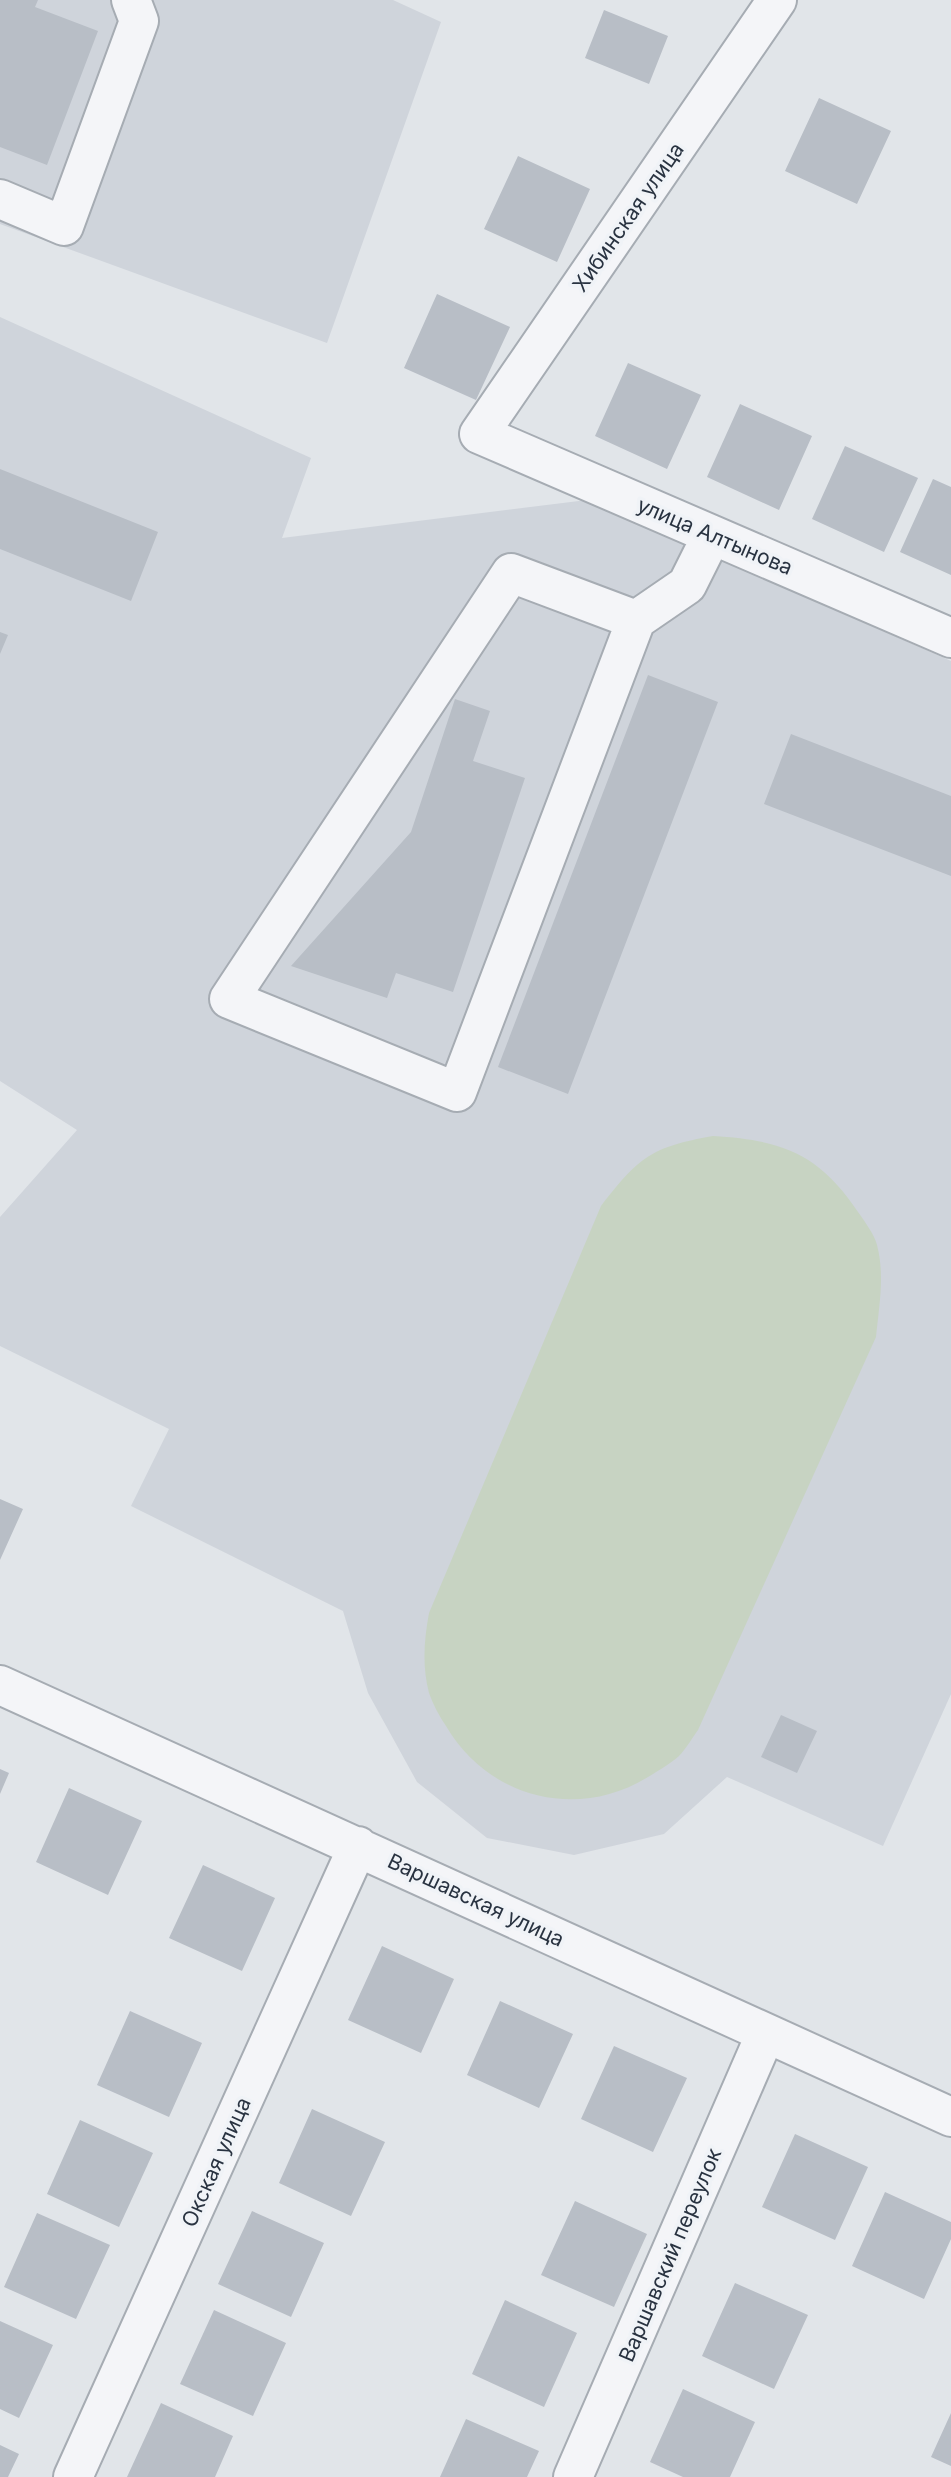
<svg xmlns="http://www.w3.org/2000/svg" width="951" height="2477" font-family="Inter,sans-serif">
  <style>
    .built { fill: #cfd4db }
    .green { fill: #c7d3c2 }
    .building { fill: #b8bec6 }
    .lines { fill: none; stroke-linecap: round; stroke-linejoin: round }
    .minor-casing { stroke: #a6acb3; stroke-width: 42 }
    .minor { stroke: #f4f5f8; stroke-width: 38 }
    .labels { text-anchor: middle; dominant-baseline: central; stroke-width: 7; stroke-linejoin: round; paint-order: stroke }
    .street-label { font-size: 21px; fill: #293341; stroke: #f0f3f7 }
  </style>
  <rect width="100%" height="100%" fill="#e1e5e9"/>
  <path class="built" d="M0 0H393L441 22 327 343 0 224Z
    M0 317 311 458 282 538 587 500 951 661V1694L883 1846 727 1777 664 1834 574 1855 487 1838 417 1782 368 1693 343 1611 131 1506 169 1429 0 1346V1217L77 1130 0 1081Z"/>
  <path class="green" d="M713 1136C781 1140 819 1153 858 1212 865 1222 874 1234 877 1245 885 1275 879 1307 876 1337L698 1730C692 1738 686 1749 679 1756 670 1764 658 1771 648 1777 577 1821 488 1798 446 1726 439 1716 433 1704 429 1693 422 1666 424 1640 429 1613L601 1206C639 1157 651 1147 713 1136Z"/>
  <path class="building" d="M0 0H38L35 7 98 31 47 165 0 147Z
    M604 10 668 36 649 84 585 58Z
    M819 98 891 131 857 204 785 171Z
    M518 156 590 189 557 262 484 229Z
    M437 294 510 327 476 400 404 368Z
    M628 363 701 395 667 469 595 436Z
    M740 404 812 436 779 510 707 477Z
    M845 446 918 478 884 552 812 519Z
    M0 469 158 532 131 601 0 549Z
    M933 479 951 487V575L900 552Z
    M0 632 8 635 0 654Z
    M648 675 718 702 568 1094 498 1067Z
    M455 699 490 711 473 761 525 778 453 992 396 973 387 998 291 966 411 832Z
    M791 734 951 796V876L764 804Z
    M0 1499 23 1509 0 1560Z
    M781 1715 817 1731 797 1773 761 1757Z
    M0 1769 9 1773 0 1794Z
    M69 1788 142 1821 108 1895 36 1862Z
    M203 1865 275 1898 242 1971 169 1938Z
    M382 1946 454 1979 421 2053 348 2020Z
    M500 2001 573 2034 539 2108 467 2075Z
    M130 2011 202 2043 169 2117 97 2085Z
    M614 2046 687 2078 653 2152 581 2119Z
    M312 2109 385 2142 351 2216 279 2183Z
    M80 2120 153 2153 119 2227 47 2194Z
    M795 2134 868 2167 835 2240 762 2207Z
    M885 2192 951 2222V2239L924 2299 852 2266Z
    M575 2201 647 2234 614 2307 541 2275Z
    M252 2211 324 2243 291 2317 218 2284Z
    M37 2213 110 2245 76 2319 4 2287Z
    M735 2283 808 2315 774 2389 702 2356Z
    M505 2300 577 2333 544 2407 472 2374Z
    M214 2310 286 2343 253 2416 180 2384Z
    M0 2321 53 2345 19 2418 0 2409Z
    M683 2389 755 2422 730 2477H683L650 2462Z
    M161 2403 233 2436 215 2477H127Z
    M951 2413V2466L931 2457Z
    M466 2419 539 2451 527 2477H440Z
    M0 2445 19 2454 8 2477H0Z"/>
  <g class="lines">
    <g class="minor-casing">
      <path id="minor" d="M777 0 479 434 951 638
        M0 199 64 226 139 21 131 0
        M636 620 457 1092 229 999 511 573 636 620 687 585 712 535
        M0 1685 951 2117
        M73 2477 358 1846
        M573 2477 766 2033"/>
    </g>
    <use href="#minor" class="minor"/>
  </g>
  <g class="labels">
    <g class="street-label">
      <text transform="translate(628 217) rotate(-55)">Хибинская улица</text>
      <text transform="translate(715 536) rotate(23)">улица Алтынова</text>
      <text transform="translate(476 1900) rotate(25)">Варшавская улица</text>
      <text transform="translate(216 2162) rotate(-66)">Окская улица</text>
      <text transform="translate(670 2255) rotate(-67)">Варшавский переулок</text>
    </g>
  </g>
</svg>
